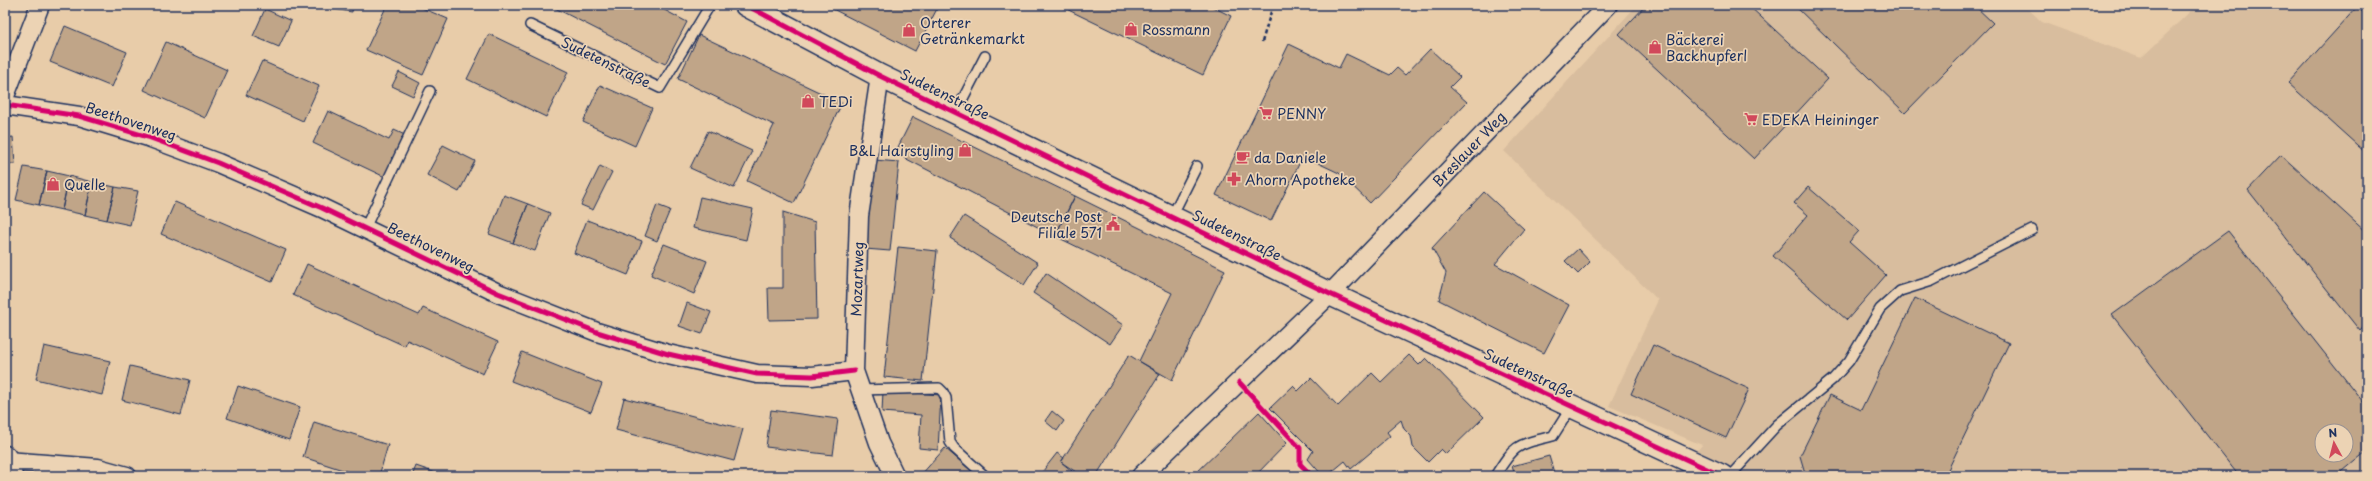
<svg xmlns="http://www.w3.org/2000/svg" width="2372" height="481" font-family="'Playpen Sans',sans-serif">
  <style>
    .built { fill: #d8bd9e; fill-rule: evenodd }
    .building { fill: #c0a588; stroke: #1b2f5e; fill-rule: evenodd }
    .lines { fill: none; stroke-linecap: round; stroke-linejoin: round }
    .lane-casing { stroke: #1b2f5e; stroke-width: 12 }
    .street-casing { stroke: #1b2f5e; stroke-width: 21 }
    .secondary-casing { stroke: #1b2f5e; stroke-width: 25 }
    .path { stroke: #1b2f5e; stroke-width: 2.5; stroke-dasharray: 4 3; stroke-linecap: butt }
    .lane { stroke: #ecd3b4; stroke-width: 9 }
    .street { stroke: #ecd3b4; stroke-width: 18 }
    .secondary { stroke: #ecd3b4; stroke-width: 22 }
    .cycleway-casing { stroke: #ecd3b4; stroke-width: 8 }
    .cycleway { stroke: #d6006c; stroke-width: 5 }
    .labels { text-anchor: middle; dominant-baseline: central; stroke-width: 3.5; stroke-linejoin: round; paint-order: stroke }
    .poi-label { font-size: 14px; fill: #1b2f5e; stroke: #ecd3b4; text-anchor: start }
    .street-label { font-size: 14px; fill: #1b2f5e; stroke: #ecd3b4 }
  </style>
  <rect width="100%" height="100%" fill="#e8cca9"/>
  <filter id="ink" filterUnits="userSpaceOnUse"><feTurbulence type="fractalNoise" baseFrequency=".025" numOctaves="2"/><feDisplacementMap in="SourceGraphic" scale="8" xChannelSelector="R" yChannelSelector="G"/><feConvolveMatrix kernelMatrix="1 2 1 2 8 2 1 2 1" color-interpolation-filters="sRGB"/></filter>
  <g filter="url(#ink)">
    <path class="built" d="M1637 5H2024L2042 22 2141 58 2197 5H2367V476H1675L1702 445 1609 406 1658 300 1504 151ZM2322 431H2346V455H2322Z"/>
    <path class="building" d="M309 5H353L352 12Z
      M387 5H415L448 19 423 75 366 50Z
      M549 5H655L687 22 665 64Z
      M825 5H939L915 51Z
      M1058 5H1209L1231 16 1203 75Z
      M1646 5H1748L1828 79 1754 159 1619 34Z
      M1794 5H1974L1993 23 1905 113Z
      M2357 7 2367 16V154L2288 83Z
      M265 9 291 21 279 47 253 36Z
      M65 26 127 52 112 87 50 62Z
      M489 34 568 72 546 117 467 79Z
      M699 35 842 103 794 203 747 181 774 125 678 79Z
      M166 42 227 70 205 118 144 90Z
      M1289 44 1339 68 1346 54 1390 75 1397 68 1405 75 1430 49 1460 77 1450 87 1467 102 1370 203 1339 173 1303 156 1271 221 1216 195Z
      M262 61 319 86 303 121 246 95Z
      M399 72 420 83 413 96 392 86Z
      M600 85 652 108 635 146 583 122Z
      M328 111 389 140 394 130 407 136 387 178 313 143Z
      M913 117 1075 196 1055 236 895 153Z
      M708 131 752 151 734 188 690 168Z
      M13 137 15 164H5V138Z
      M443 145 475 161 459 192 427 175Z
      M2281 155 2367 233V323L2360 331 2248 190Z
      M874 160 899 162 890 251 865 249Z
      M600 166 612 172 593 210 581 205Z
      M24 167 47 171 39 205 16 200Z
      M47 171 69 176 62 210 39 205Z
      M69 176 92 182 85 215 62 210Z
      M92 182 115 187 107 220 85 215Z
      M115 187 138 191 130 225 107 220Z
      M1808 187 1859 231 1849 242 1886 275 1847 320 1773 256 1808 215 1794 203Z
      M1484 192 1524 229 1495 264 1569 305 1544 353 1439 300 1446 273 1432 248Z
      M504 195 528 204 513 243 489 234Z
      M1075 196 1225 270 1172 380 1139 361 1172 293 1055 236Z
      M700 197 753 209 746 240 693 228Z
      M175 202 286 250 272 282 161 234Z
      M528 204 550 213 535 251 513 243Z
      M657 205 670 210 657 241 645 236Z
      M783 212 815 222 817 319 769 320 768 288H783Z
      M964 216 1038 263 1024 285 950 238Z
      M587 220 642 241 628 275 574 253Z
      M2228 231 2367 407V451L2337 476H2239L2112 315ZM2322 431H2346V455H2322Z
      M664 244 707 261 694 294 651 275Z
      M898 247 937 251 923 381 884 377Z
      M1578 249 1590 262 1578 274 1565 261Z
      M307 264 419 315 423 308 498 342 483 374 407 340 405 346 293 295Z
      M1046 273 1123 325 1110 344 1033 293Z
      M1915 298 2009 343 1945 476H1812L1805 473 1800 456 1830 395 1861 410Z
      M687 303 711 312 702 334 679 326Z
      M1653 345 1749 389 1726 438 1631 394Z
      M44 346 110 361 102 395 36 379Z
      M522 352 602 384 591 412 511 381Z
      M1129 355 1160 374 1096 476H1082L1061 462Z
      M1409 355 1419 365 1426 358 1484 417 1446 454 1441 449 1428 462 1413 447 1411 436 1404 429 1401 420 1387 432 1390 436 1351 469 1345 461 1327 476H1323L1308 459 1313 451 1270 408 1293 386 1298 391 1311 378 1338 406 1372 373 1381 382Z
      M130 366 190 380 181 415 122 400Z
      M238 386 300 407 289 440 227 418Z
      M883 391 941 395 938 450 919 448 921 415 882 412Z
      M624 398 743 429 734 461 616 430Z
      M771 410 838 419 833 455 766 447Z
      M1052 411 1064 421 1057 431 1045 421Z
      M1259 412 1287 443 1255 476H1193Z
      M314 422 388 445 379 476H361L303 457Z
      M945 448 968 468 977 476H920Z
      M1057 453 1064 458 1061 462 1072 471 1068 476H1039Z
      M1549 456 1555 476H1515L1512 466Z
      M416 466 445 476H412Z"/>
    <g class="lines">
      <g class="lane-casing">
        <path id="lane" d="M530 25 660 88 710 5
          M956 112 985 56
          M1172 216 1197 166
          M365 228 430 91
          M859 390 939 388 943 392 946 398 950 442 954 448 985 476
          M1495 476C1515 444 1516 445 1553 436L1572 406
          M1689 476 1696 463
          M1730 476 1777 425 1833 379 1849 361 1880 309 1900 291 1932 281 2032 230"/>
      </g>
      <g class="street-casing">
        <path id="street" d="M880 76 859 216 854 371 879 443 895 476
          M5 96 40 5
          M5 105 79 116 148 137 218 163 322 208 498 293 597 332 668 354 757 374 812 376 854 371
          M7 461 98 468 127 476
          M1141 476 1330 294 1608 5"/>
      </g>
      <g class="secondary-casing">
        <path id="secondary" d="M746 5 880 76 1330 294 1722 476
          M5 457 11 476"/>
      </g>
      <path class="path" d="M1262 42 1273 5"/>
      <use href="#lane" class="lane"/>
      <use href="#street" class="street"/>
      <use href="#secondary" class="secondary"/>
      <g class="cycleway-casing">
        <path id="cycleway" d="M746 5 880 76 1330 294 1722 476
          M5 105 79 116 148 137 218 163 322 208 498 293 597 332 668 354 757 374 812 376 854 371
          M1239 382 1300 448V464L1312 476"/>
      </g>
      <use href="#cycleway" class="cycleway"/>
    </g>
  </g>
  <defs>
    <g id="shop-bare" transform="scale(1.08)"><path d="M-5-2.5h2.3a2.7 3.5 0 0 1 5.4 0H5L5.5 6h-11ZM-1.5-2.5h3a1.5 2.3 0 0 0-3 0Z" fill="#d1495b" stroke="#ecd3b4" stroke-width="2.5" paint-order="stroke"/></g>
    <g id="supermarket-bare" transform="scale(1.08)"><path d="M-6-5.5h2.5l.6 2H6L4.5 2H-2.5L-4.4-4H-6ZM-1.5 3.2a1.3 1.3 0 1 0 .1 0ZM3 3.2a1.3 1.3 0 1 0 .1 0Z" fill="#d1495b" stroke="#ecd3b4" stroke-width="2.5" paint-order="stroke"/></g>
    <g id="cafe-bare" transform="scale(1.08)"><path d="M-5.5-4.5H6V0H3Q3 3.5 0 3.5H-2.5Q-5.5 3.5-5.5 0ZM3-3.2v2h1.7v-2ZM-6 4.5H4V6H-6Z" fill="#d1495b" stroke="#ecd3b4" stroke-width="2.5" paint-order="stroke"/></g>
    <g id="pharmacy-bare" transform="scale(1.08)"><path d="M-2-6h4v4h4v4h-4v4h-4v-4h-4v-4h4Z" fill="#d1495b" stroke="#ecd3b4" stroke-width="2.5" paint-order="stroke"/></g>
    <g id="civic-bare" transform="scale(1.08)"><path d="M-.6-6.5H3V-4.5H.6V-3L4-1V1h2V6H-6V1h2V-1L-.6-3ZM-1.2 2.5V6h2.4V2.5Z" fill="#d1495b" stroke="#ecd3b4" stroke-width="2.5" paint-order="stroke"/></g>
  </defs>
  <g fill-rule="evenodd">
    <use href="#shop-bare" x="1131" y="29"/>
    <use href="#shop-bare" x="909" y="30"/>
    <use href="#shop-bare" x="1655" y="47"/>
    <use href="#shop-bare" x="808" y="101"/>
    <use href="#supermarket-bare" x="1266" y="113"/>
    <use href="#supermarket-bare" x="1751" y="119"/>
    <use href="#shop-bare" x="965" y="150"/>
    <use href="#cafe-bare" x="1243" y="157"/>
    <use href="#pharmacy-bare" x="1234" y="179"/>
    <use href="#shop-bare" x="53" y="184"/>
    <use href="#civic-bare" x="1113" y="224"/>
  </g>
  <g class="labels">
    <g class="poi-label">
      <text x="920" y="22">Orterer<tspan x="920" dy="16">Getränkemarkt</tspan></text>
      <text x="1142" y="29">Rossmann</text>
      <text x="1666" y="39">Bäckerei<tspan x="1666" dy="16">Backhupferl</tspan></text>
      <text x="819" y="101">TEDi</text>
      <text x="1277" y="113">PENNY</text>
      <text x="1762" y="119">EDEKA Heininger</text>
      <text x="954" y="150" text-anchor="end">B&amp;L Hairstyling</text>
      <text x="1254" y="157">da Daniele</text>
      <text x="1245" y="179">Ahorn Apotheke</text>
      <text x="64" y="184">Quelle</text>
      <text x="1102" y="216" text-anchor="end">Deutsche Post<tspan x="1102" dy="16">Filiale 571</tspan></text>
    </g>
    <g class="street-label">
      <text transform="translate(606 62) rotate(26)">Sudetenstraße</text>
      <text transform="translate(945 94) rotate(26)">Sudetenstraße</text>
      <text transform="translate(131 121) rotate(18)">Beethovenweg</text>
      <text transform="translate(1469 149) rotate(-46)">Breslauer Weg</text>
      <text transform="translate(1237 235) rotate(26)">Sudetenstraße</text>
      <text transform="translate(431 247) rotate(26)">Beethovenweg</text>
      <text transform="translate(857 279) rotate(-88)">Mozartweg</text>
      <text transform="translate(1529 373) rotate(25)">Sudetenstraße</text>
    </g>
  </g>
  <rect width="2372" height="481" fill="none" stroke="#ecd3b4" stroke-width="20"/>
  <rect x="10" y="10" width="2352" height="461" fill="none" stroke="#1b2f5e" stroke-width="1.5" filter="url(#ink)"/>
  <g transform="translate(2334 443) rotate(353)"><circle r="19" fill="#ecd3b4" stroke="#989192"/>
  <path d="M0-3L7 15L0 10L-7 15Z" fill="#d1495b"/>
  <text y="-6" font-size="11" font-weight="bold" text-anchor="middle" fill="#1b2f5e">N</text>
  </g>
</svg>
